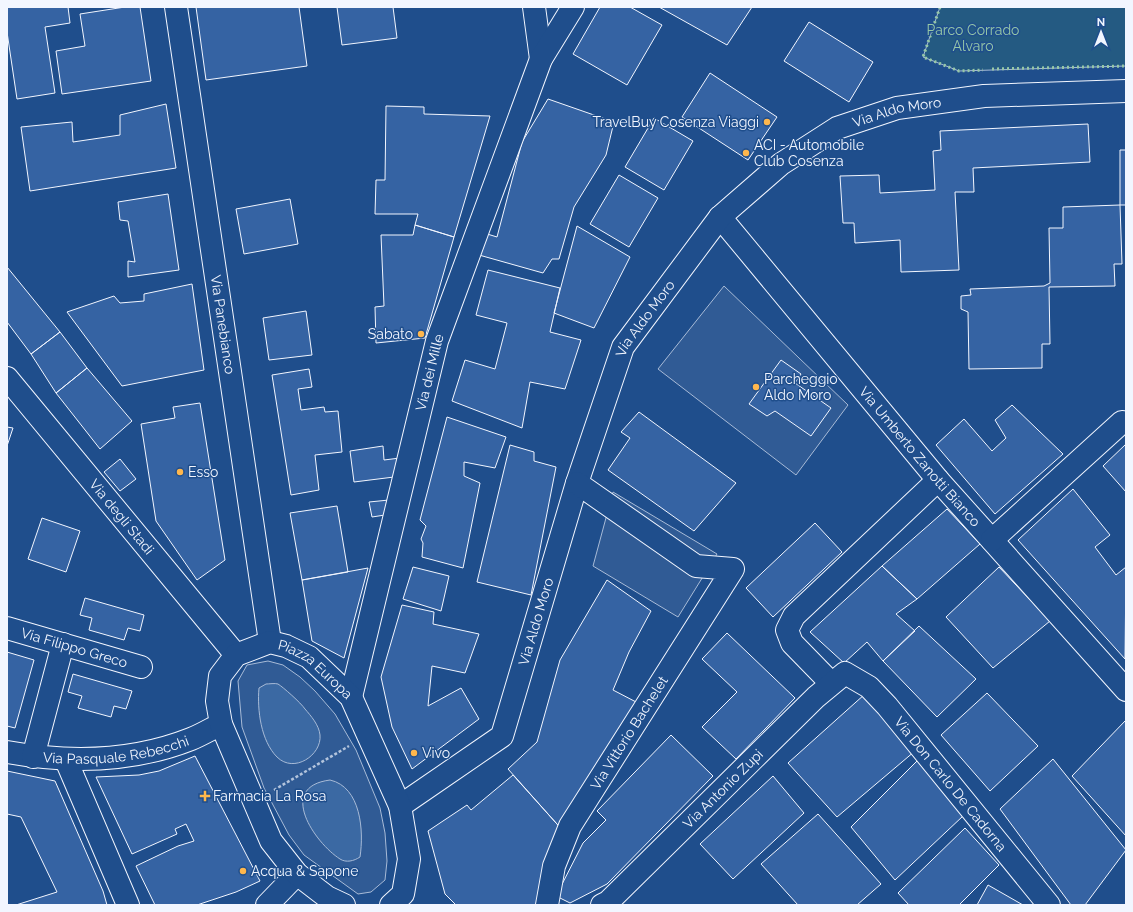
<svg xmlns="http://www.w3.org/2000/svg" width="1133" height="912" font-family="Raleway,sans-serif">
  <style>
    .green { fill: #245a82; stroke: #a8bbd7 }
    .parking { fill: #305b95; stroke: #a8bbd7 }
    .water { fill: #3b69a3; stroke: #a8bbd7 }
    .building { fill: #3563a3; stroke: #f2f6ff }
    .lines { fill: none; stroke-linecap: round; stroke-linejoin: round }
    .minor-casing { stroke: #f2f6ff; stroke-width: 24 }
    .path { stroke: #b3c4dc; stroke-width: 2.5; stroke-dasharray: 3 2; stroke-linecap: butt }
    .minor { stroke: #1f4e8c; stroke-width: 22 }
    .hedge { stroke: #97c8a6; stroke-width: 3; stroke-dasharray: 2 3; stroke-linecap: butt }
    .poi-dot { fill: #ffb74d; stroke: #1f4e8c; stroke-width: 1.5 }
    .labels { text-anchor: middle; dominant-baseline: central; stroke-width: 3; stroke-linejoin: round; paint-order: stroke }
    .park-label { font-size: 14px; fill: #97c8a6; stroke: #1f4e8c }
    .street-label { font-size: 14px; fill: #f2f6ff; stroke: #1f4e8c }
    .poi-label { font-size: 14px; fill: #f2f6ff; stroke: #1f4e8c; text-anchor: start }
  </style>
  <rect width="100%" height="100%" fill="#1f4e8c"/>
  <path class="green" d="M940 7H1126V66L959 71 923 57Z"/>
  <path class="parking" d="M724 286 848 405 796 475 658 369Z
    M613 492 717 554 678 617 593 566Z
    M268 661 283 665 300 677 315 691 335 714 356 750 380 808 385 833 387 861 385 880 371 892 358 894 304 855 289 835 264 788 242 727 238 681 247 665Z"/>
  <path class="water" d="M266 684C269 684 275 683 278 684 283 687 301 703 305 709 311 716 319 725 320 735 322 755 294 774 277 757 261 741 257 710 259 688Z
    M330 780C361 787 364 831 360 857 354 861 346 863 340 859 315 843 276 787 330 780Z"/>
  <path class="building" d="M7 7H68L70 23 45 27 55 93 17 99 7 32Z
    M125 7H140L151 81 62 94 56 51 85 46 80 14Z
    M196 7H299L307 66 206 80Z
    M337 7H393L397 38 342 45Z
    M600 7H630L662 25 627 85 573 54Z
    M659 7H752L727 45Z
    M809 22 873 62 849 102 784 61Z
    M710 73 777 117 748 160 682 117Z
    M548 99 614 122 606 155 574 207 559 259H552L543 273 479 255 484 233 497 237 522 142Z
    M166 104 176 168 30 191 21 127 72 122 73 142 120 135V115Z
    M386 106 424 107V114L490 116 454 237 415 225 418 214H375L376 180H385Z
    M654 118 693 141 664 190 625 167Z
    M1088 124 1090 162 973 168 974 192H955L959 270 901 272 900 240 855 243 854 223H843L840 176 879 175 880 193 935 190 933 151 941 150 940 131Z
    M1120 150H1126V205H1120Z
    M619 175 658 198 629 247 590 224Z
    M168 194 179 270 128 277V261L135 262 128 221 120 220 118 202Z
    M290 199 298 244 244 254 236 209Z
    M1120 205 1122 264H1114L1115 286 1049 287 1050 344H1042V368L969 369 968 312 961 309V296L971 295 970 289 1044 286 1050 283 1049 228H1063V207Z
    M415 225 454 237 425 338 376 343 375 307 384 306 381 235H413Z
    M577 226 630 257 594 328 554 313Z
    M7 267 60 332 31 354 7 322Z
    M488 270 560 288 550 332 581 340 565 389 530 382 522 428 452 401 465 360 495 369 507 323 476 315Z
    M192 284 204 370 122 386 67 312 114 296 120 303 144 301V294Z
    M306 311 312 355 269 360 263 318Z
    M60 332 87 368 56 393 31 354Z
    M781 360 801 374 795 383 831 408 811 436 775 411 767 416 749 404Z
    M87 368 132 421 100 449 56 393Z
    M309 369 312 387 298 389 301 410 324 407 325 412 338 411 342 452 315 455 319 490 291 495 272 375Z
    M200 403 225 560 197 580 156 521 141 424 175 418 173 407Z
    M1012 405 1063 454 995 514 936 445 964 419 992 451 1006 438 995 420Z
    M639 412 736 483 694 531 608 470 630 438 621 432Z
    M447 417 506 437 495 468 464 462V476L480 483 463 568 422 557 423 543 421 539 426 526 420 520Z
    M7 427 13 428 7 446Z
    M1126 444V492L1103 466Z
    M510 445 534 452V461L556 467 531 595 477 582Z
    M383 446 384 460 400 458 394 477 354 482 350 451Z
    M120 459 136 479 120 491 104 472Z
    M1073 489 1110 535 1095 547 1116 575 1126 567 1125 659 1018 540Z
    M389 500 385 515 372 517 369 502Z
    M337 506 348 572 302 580 290 513Z
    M947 509 980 544 917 599 882 566Z
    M42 518 80 531 66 572 28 559Z
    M815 523 842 552 773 617 746 588Z
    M882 566 917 599 896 614 915 631 883 661 867 642 844 663 810 632Z
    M413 567 449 576 441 611 403 599Z
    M999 567 1050 621 993 668 946 617Z
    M368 568 344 658 312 641 302 580Z
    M607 580 651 611 629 652 613 690 638 703 565 833 508 769 537 742 560 660Z
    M85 598 144 615 140 631 128 628 124 640 89 630 92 618 80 615Z
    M402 605 434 612 433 624 479 634 465 673 432 666 428 706 461 688 479 719 412 769 392 727 381 677Z
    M919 626 976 679 937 717 883 661Z
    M727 633 795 698 736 759 702 727 737 692 702 659Z
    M7 652 34 660 15 728 7 726Z
    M73 674 132 691 126 709 114 706 111 717 78 708 82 696 68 692Z
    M987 693 1038 746 990 791 941 735Z
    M865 694 915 751 837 817 788 763Z
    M1126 720V836L1072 776Z
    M671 735 713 776 607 884 570 903 556 896 583 843 606 820 597 811Z
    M195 756 260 881 236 892 197 905H155L136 866 178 846 194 841 186 824 175 829 177 834 132 854 96 777 139 775 159 771Z
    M920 758 963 816 895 880 851 827Z
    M1053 759 1126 850 1085 905H1071L1000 809Z
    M7 771 55 781 103 891 107 905H16L57 892 21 817 7 814Z
    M513 775 565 833 539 905H456L445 894 428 831 467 805 471 810Z
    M773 776 804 813 733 879 700 844Z
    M818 814 881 884 857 905H798L761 864Z
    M965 828 999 865 959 905H909L898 893Z
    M988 885 1023 905H977Z"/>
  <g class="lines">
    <g class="minor-casing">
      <g id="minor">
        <path id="s1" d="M176 7 270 642"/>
        <path d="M534 7 541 59"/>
        <path id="s2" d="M720 217 938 480 1126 690"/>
        <path id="s3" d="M7 378 236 655"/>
        <path d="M992 540 1122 422"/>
        <path id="s4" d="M7 628 141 667"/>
        <path d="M831 683 792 643 787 630 794 616 938 480"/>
        <path id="s5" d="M351 697 437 341 541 59 573 7"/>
        <path id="s6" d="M7 752C68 763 133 762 191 739 201 735 211 729 221 724"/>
        <path d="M33 757 63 644"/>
        <path d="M66 760 128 905"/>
        <path id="s7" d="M400 806 502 736 577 483 623 347 720 217 781 164 837 128 897 108 984 96 1126 91"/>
        <path d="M267 905 297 874"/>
        <path id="s8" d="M344 905 327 897 297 874 271 841 221 724 217 701 220 676 236 655 270 642 286 646 309 657 351 697 368 735 400 806 409 859 403 894 391 905"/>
        <path id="s9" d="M547 905 554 866 570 826 733 569 696 566 577 483"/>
        <path id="s10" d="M602 905 608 902 816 697 845 673 869 687 887 706 1049 905"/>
      </g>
    </g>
    <path class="path" d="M274 790 349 746"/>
    <use href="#minor" class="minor"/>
    <path class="hedge" d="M940 7 923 57 959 71 983 70
      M992 69 1126 66"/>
  </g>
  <g class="poi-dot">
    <circle cx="767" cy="122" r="4"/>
    <circle cx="746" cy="153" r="4"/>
    <circle cx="421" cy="334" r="4"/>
    <circle cx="756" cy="387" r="4"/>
    <circle cx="180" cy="472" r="4"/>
    <circle cx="414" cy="753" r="4"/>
    <path d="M203 790h4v4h4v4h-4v4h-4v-4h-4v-4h4z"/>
    <circle cx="243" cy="871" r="4"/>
  </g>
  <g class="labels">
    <g class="park-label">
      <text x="973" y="30">Parco Corrado<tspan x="973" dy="16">Alvaro</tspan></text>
    </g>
    <g class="street-label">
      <text stroke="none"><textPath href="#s7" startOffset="903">Via Aldo Moro</textPath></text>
      <text stroke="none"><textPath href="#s7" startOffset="567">Via Aldo Moro</textPath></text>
      <text stroke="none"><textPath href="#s1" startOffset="321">Via Panebianco</textPath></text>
      <text stroke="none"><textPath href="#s5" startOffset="334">Via dei Mille</textPath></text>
      <text stroke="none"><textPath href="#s2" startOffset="312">Via Umberto Zanotti Bianco</textPath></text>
      <text stroke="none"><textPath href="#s3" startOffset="180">Via degli Stadi</textPath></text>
      <text stroke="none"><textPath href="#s7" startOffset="243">Via Aldo Moro</textPath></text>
      <text stroke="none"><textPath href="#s4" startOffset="70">Via Filippo Greco</textPath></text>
      <text stroke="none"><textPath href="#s8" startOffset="391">Piazza Europa</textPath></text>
      <text stroke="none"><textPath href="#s9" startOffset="193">Via Vittorio Bachelet</textPath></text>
      <text stroke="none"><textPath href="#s6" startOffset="110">Via Pasquale Rebecchi</textPath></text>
      <text stroke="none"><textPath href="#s10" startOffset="491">Via Don Carlo De Cadorna</textPath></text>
      <text stroke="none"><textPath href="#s10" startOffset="168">Via Antonio Zupi</textPath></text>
    </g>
    <g class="poi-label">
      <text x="759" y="122" text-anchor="end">TravelBuy Cosenza Viaggi</text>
      <text x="754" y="145">ACI - Automobile<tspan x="754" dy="16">Club Cosenza</tspan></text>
      <text x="413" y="334" text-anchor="end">Sabato</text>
      <text x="764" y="379">Parcheggio<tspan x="764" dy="16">Aldo Moro</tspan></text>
      <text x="188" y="472">Esso</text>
      <text x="422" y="753">Vivo</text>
      <text x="213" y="796">Farmacia La Rosa</text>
      <text x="251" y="871">Acqua &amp; Sapone</text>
    </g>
  </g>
  <rect width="1133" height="912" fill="none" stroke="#f2f6ff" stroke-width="16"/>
  <g transform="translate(1101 32)" stroke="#1f4e8c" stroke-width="3" paint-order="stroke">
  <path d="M0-3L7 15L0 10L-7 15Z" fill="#f2f6ff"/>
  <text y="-6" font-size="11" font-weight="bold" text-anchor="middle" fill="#f2f6ff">N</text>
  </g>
</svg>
